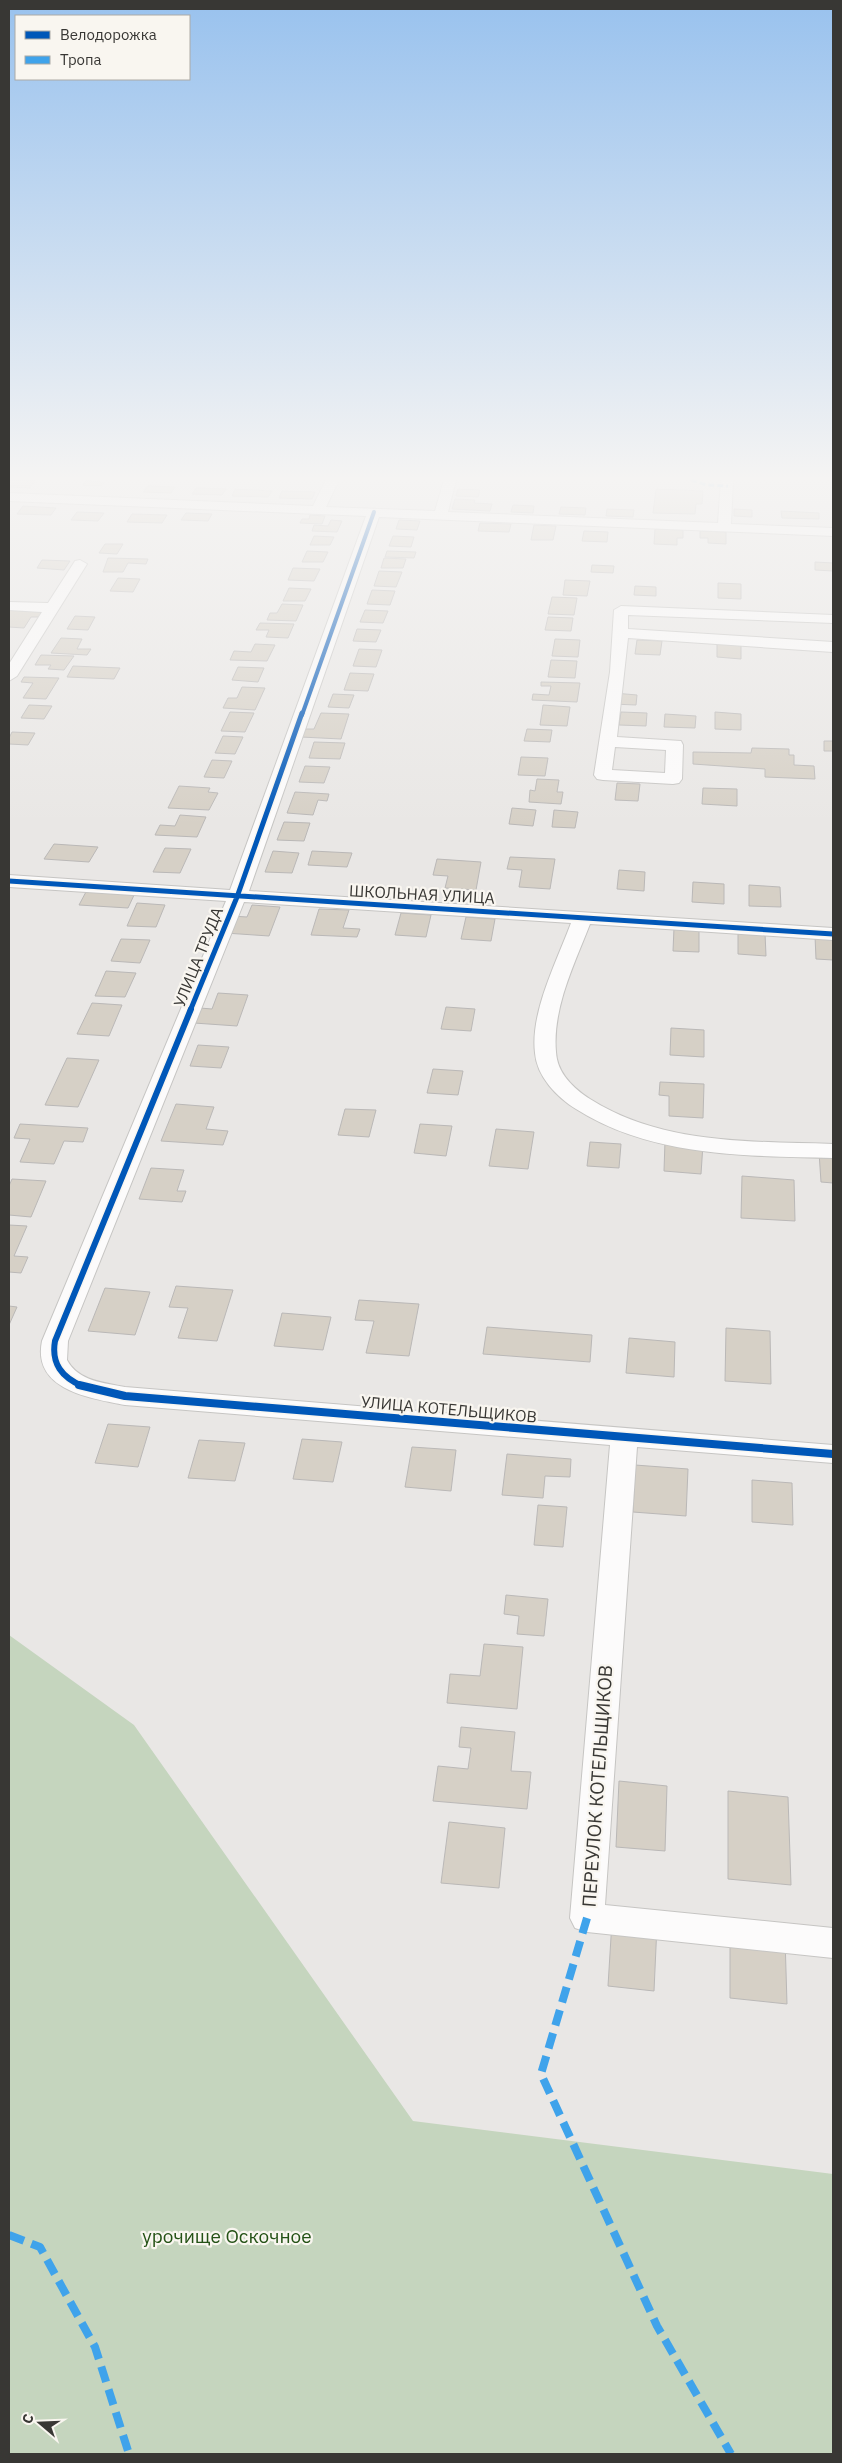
<svg xmlns="http://www.w3.org/2000/svg" width="842" height="2463" font-family="'IBM Plex Sans',sans-serif">
  <style>
    .green { fill: #c5d5be }
    .building { fill: #d6d0c6; stroke: #bab8b7 }
    .lines { fill: none; stroke-linecap: round; stroke-linejoin: round }
    .street-casing { stroke: #c6c5c3; stroke-width: 2 }
    .street { fill: #fcfbfb; fill-rule: evenodd }
    .quiet-far1 { stroke: #3fa3eb; stroke-width: 3; stroke-dasharray: 6 3; stroke-linecap: butt }
    .quiet { stroke: #3fa3eb; stroke-width: 8; stroke-dasharray: 16 8; stroke-linecap: butt }
    .cycleway-far3-casing { stroke: #f9f6f0; stroke-width: 5.5 }
    .cycleway-far2-casing { stroke: #f9f6f0; stroke-width: 8 }
    .cycleway-far1-casing { stroke: #f9f6f0; stroke-width: 9 }
    .cycleway-casing { stroke: #f9f6f0; stroke-width: 11 }
    .cycleway-far3 { stroke: #0057b8; stroke-width: 4 }
    .cycleway-far2 { stroke: #0057b8; stroke-width: 5 }
    .cycleway-far1 { stroke: #0057b8; stroke-width: 6 }
    .cycleway { stroke: #0057b8; stroke-width: 8 }
    .labels { text-anchor: middle; dominant-baseline: central; stroke-width: 4.5; stroke-linejoin: round; paint-order: stroke }
    .street-label { font-size: 16px; fill: #383734; stroke: #f9f6f0 }
    .near-street-label { font-size: 19px; fill: #383734; stroke: #f9f6f0 }
    .near-park-label { font-size: 19px; fill: #245216; stroke: #f9f6f0 }
  </style>
  <rect width="100%" height="100%" fill="#e9e7e5"/>
  <path class="green" d="M9 1635 134 1725 413 2121 833 2174V2454H9Z"/>
  <path class="building" d="M9 480H11L35 481 30 488 9 487Z
    M85 481 105 482 102 485H83Z
    M148 486 175 487 171 493 143 492Z
    M196 488 226 489 222 495 192 494Z
    M235 489 272 491 268 497 232 496Z
    M458 489 480 490 478 497 456 496Z
    M656 489 703 491 702 504H696L695 514 653 513Z
    M282 491 315 492 312 499 279 498Z
    M455 499 475 500 474 503 492 504 490 511 452 509Z
    M513 505 534 506 533 513 511 512Z
    M23 506 56 508 51 515 17 514Z
    M561 507 586 508 585 515 559 514Z
    M607 509 634 510 633 517 606 516Z
    M734 509 752 510V517L734 516Z
    M781 511 819 513V519L782 518Z
    M77 512 104 513 98 521 71 520Z
    M186 513 212 514 208 521 181 520Z
    M132 514 167 515 162 523 127 522Z
    M310 515 325 516 322 524 300 523 302 519H309Z
    M331 520 342 521 337 532 312 531 314 525 328 526Z
    M399 520 420 521 417 530 396 529Z
    M480 523 511 524 509 532 478 531Z
    M534 525 556 526 553 540H531Z
    M655 529 683 530V538H677V545L654 544Z
    M584 531 608 532 607 542 582 541Z
    M700 531 726 532V544L708 543V538H700Z
    M314 536 334 537 330 545H310Z
    M393 536 414 537 411 547 389 546Z
    M105 544H123L117 554 99 553Z
    M307 551 328 552 323 562H302Z
    M387 551 416 552 414 558 385 557Z
    M108 558 148 559 146 564 128 563 123 572H103Z
    M384 558 406 559 403 568H381Z
    M42 560 70 561 64 570 37 568Z
    M815 562 833 563V571L815 570Z
    M592 565 614 566 613 573 591 572Z
    M293 568 320 569 314 581 288 580Z
    M379 571 402 572 396 587 374 586Z
    M118 578 140 579 133 592 110 591Z
    M565 580 590 581 587 596 563 595Z
    M718 583 741 584V599L718 598Z
    M635 586 656 587V596L634 595Z
    M289 588 311 589 305 601H283Z
    M372 590 395 591 390 605 367 604Z
    M552 597 577 598 574 615 548 614Z
    M282 604 303 605 296 621 267 620 270 613H277Z
    M9 610 43 612 40 617H31L24 628 9 627Z
    M365 610 388 611 383 623 360 622Z
    M75 616 95 617 88 630 67 629Z
    M548 617 573 618 571 631 545 630Z
    M260 623 294 624 288 638 266 637 269 630H256Z
    M357 629 381 630 376 642 353 641Z
    M61 638 82 639 77 649H91L87 655 51 653Z
    M555 639 580 640 578 657 552 656Z
    M637 640 662 641 660 655 635 654Z
    M717 643 741 644V659L717 657Z
    M255 644 275 645 267 661 230 660 234 651 251 652Z
    M359 649 382 650 376 667 353 666Z
    M41 655 74 656 64 670 48 669 51 665H35Z
    M551 660 577 661 575 678 548 677Z
    M73 666 120 668 114 679 67 677Z
    M238 667 264 668 258 682 232 680Z
    M350 673 374 674 368 691 344 690Z
    M24 677 59 678 46 699 23 698 33 683 21 682Z
    M541 682 580 683 577 702 532 700 533 694 549 695 551 686H541Z
    M242 687 265 688 255 710 223 708 228 698H237Z
    M614 693 637 695 636 705 612 704Z
    M333 694 354 695 349 708 328 707Z
    M29 705 52 706 44 719 21 718Z
    M543 705 570 707 567 726 540 725Z
    M230 712 254 713 245 732 221 731Z
    M621 712 647 713 646 726 619 725Z
    M715 712 741 714V730L715 729Z
    M321 713 349 714 341 739 301 737 303 729H314Z
    M665 714 696 716 695 728 664 727Z
    M527 729 552 730 550 742 524 741Z
    M12 732 35 733 28 745 9 744V738Z
    M223 736 243 737 235 754 215 753Z
    M824 741H833V751H824Z
    M314 742 345 743 340 759 309 758Z
    M752 748 789 749V755H794V765L814 766 815 779 765 777V769L693 764V752L751 753Z
    M521 757 548 758 545 776 518 775Z
    M212 760 232 761 224 778 204 777Z
    M305 766 330 767 324 783 299 782Z
    M537 779 559 780 557 792H563L561 804 529 802 530 790 535 791Z
    M617 783 640 784 638 801 615 800Z
    M179 786 210 788 208 792 218 793 209 810 168 808Z
    M703 788 737 789V806L702 804Z
    M295 792 329 794 327 801 318 800 313 815 287 813Z
    M512 808 536 810 533 826 509 824Z
    M554 810 578 812 575 828 552 827Z
    M180 815 206 817 197 837 155 835 160 825 175 826Z
    M284 822 310 823 304 841 277 840Z
    M54 844 98 847 89 862 44 859Z
    M165 848 191 849 180 873 153 872Z
    M273 851 299 853 292 873 265 872Z
    M312 851 352 853 347 867 308 865Z
    M510 857 555 859 550 889 519 887 522 870 507 869Z
    M437 859 481 862 476 890 445 888 448 876 433 875Z
    M619 870 645 872 644 891 617 889Z
    M693 882 724 884V904L692 902Z
    M749 885 780 887 781 907 749 906Z
    M87 890 135 893 128 908 79 905Z
    M137 903 165 905 156 927 127 926Z
    M252 905 280 907 269 936 225 933 232 916 247 917Z
    M319 909 349 910 343 928 360 929 357 937 311 935Z
    M401 913 431 915 426 937 395 935Z
    M466 917 495 919 491 941 461 939Z
    M674 928 699 930V952L673 951Z
    M738 932 765 933 766 956 738 954Z
    M815 936 833 937V960L816 959Z
    M121 939 150 940 140 963 111 961Z
    M106 971 136 973 125 997 95 996Z
    M218 993 248 995 237 1026 194 1023 200 1008 212 1009Z
    M92 1003 122 1005 109 1036 77 1034Z
    M446 1007 475 1009 471 1031 441 1029Z
    M671 1028 704 1030V1057L670 1055Z
    M198 1045 229 1047 221 1068 190 1066Z
    M67 1058 99 1060 78 1107 45 1105Z
    M433 1069 463 1071 458 1095 427 1093Z
    M660 1082 704 1084 703 1118 669 1116V1096L659 1095Z
    M176 1104 214 1107 206 1129 228 1131 223 1145 161 1141Z
    M345 1109 376 1110 369 1137 338 1135Z
    M20 1124 88 1128 83 1142 64 1141 54 1164 20 1162 30 1139 14 1138Z
    M420 1124 452 1126 446 1156 414 1153Z
    M496 1129 534 1132 528 1169 489 1166Z
    M665 1141 703 1144 701 1174 664 1171Z
    M590 1142 621 1144 619 1168 587 1166Z
    M819 1152 833 1153V1183L821 1182Z
    M151 1168 184 1170 177 1191H186L182 1202 139 1199Z
    M742 1176 794 1180 795 1221 741 1218Z
    M12 1179 46 1181 31 1217 9 1215V1186Z
    M9 1225 27 1226 14 1256 28 1257 21 1273 9 1272Z
    M176 1286 233 1290 217 1341 178 1338 188 1308 169 1307Z
    M105 1288 150 1292 135 1335 88 1331Z
    M359 1300 419 1304 409 1356 366 1353 374 1321 355 1320Z
    M9 1306 17 1307 9 1325Z
    M282 1313 331 1317 323 1350 274 1346Z
    M487 1327 592 1335 590 1362 483 1354Z
    M726 1328 770 1331 771 1384 725 1381Z
    M629 1338 675 1342 674 1377 626 1373Z
    M108 1424 150 1427 138 1467 95 1463Z
    M302 1439 342 1442 333 1482 293 1479Z
    M199 1440 245 1443 235 1481 188 1478Z
    M412 1447 456 1450 451 1491 405 1487Z
    M507 1454 571 1459 570 1477 545 1476 543 1498 502 1495Z
    M635 1465 688 1469 686 1516 633 1512Z
    M752 1480 792 1483 793 1525 752 1522Z
    M538 1505 567 1507 563 1547 534 1545Z
    M506 1595 548 1599 544 1636 517 1634 519 1616 504 1614Z
    M484 1644 523 1647 517 1709 447 1703 450 1674 480 1676Z
    M461 1727 515 1732 511 1771 531 1772 527 1809 433 1801 438 1766 468 1769 471 1748 459 1747Z
    M619 1781 667 1786 665 1851 616 1847Z
    M728 1791 788 1797 791 1885 728 1879Z
    M449 1822 505 1828 499 1888 441 1883Z
    M612 1921 657 1925 654 1991 608 1986Z
    M730 1932 785 1938 787 2004 730 1998Z"/>
  <g class="lines">
    <g class="street-casing">
      <path id="street" d="M326 480H339L326 507 435 511 444 480H456L448 512 718 523 721 480H733L731 524 833 528V536L379 517 249 891 833 928V940L590 924C575 963 552 1008 556 1052 557 1073 573 1088 590 1099 663 1145 750 1141 833 1144V1158C747 1156 651 1157 576 1109 557 1097 537 1077 535 1053 530 1012 557 961 571 923L244 902 68 1341 67 1360C78 1381 104 1383 125 1387L833 1445V1463L637 1447 605 1905 833 1928V1958L587 1932 575 1928 570 1918 610 1445 125 1405C90 1398 32 1390 42 1341L226 901 9 887V875L230 890 366 516 9 501V493L313 506Z
        M80 560 87 564 17 676 9 681V664L42 612 9 610V602L48 603 75 561Z
        M621 606 833 615V623L628 615V629L833 642V652L628 638 617 737 681 741 683 745 682 779 679 783 673 784 603 780 597 779 594 775 610 672 614 610ZM615 747 666 750 665 773 612 770Z"/>
    </g>
    <use href="#street" class="street"/>
    <path class="quiet-far1" d="M691 480 707 485 728 486"/>
    <path class="quiet" d="M587 1918 541 2074 657 2326 731 2454
      M9 2235 40 2247 95 2347 129 2454"/>
    <g class="cycleway-far3-casing">
      <path id="cycleway-far3" d="M302 715 374 512"/>
    </g>
    <g class="cycleway-far2-casing">
      <path id="cycleway-far2" d="M9 881 833 934
        M190 1011 237 897 302 713"/>
    </g>
    <g class="cycleway-far1-casing">
      <path id="cycleway-far1" d="M82 1386C62 1377 51 1364 55 1341L191 1009"/>
    </g>
    <g class="cycleway-casing">
      <path id="cycleway" d="M79 1385 125 1396 833 1454"/>
    </g>
    <use href="#cycleway-far3" class="cycleway-far3"/>
    <use href="#cycleway-far2" class="cycleway-far2"/>
    <use href="#cycleway-far1" class="cycleway-far1"/>
    <use href="#cycleway" class="cycleway"/>
  </g>
  <linearGradient id="sky" x2="0" y2="1"><stop stop-color="#99c2ee"/><stop offset="0.58" stop-color="#f5f4f3"/><stop offset="1" stop-color="#f5f4f3" stop-opacity="0"/></linearGradient>
  <rect width="842" height="825" fill="url(#sky)"/>
  <g class="labels">
    <g class="street-label">
      <text transform="translate(422 894) rotate(3)">ШКОЛЬНАЯ УЛИЦА</text>
      <text transform="translate(198 957) rotate(-68)">УЛИЦА ТРУДА</text>
      <text transform="translate(449 1409) rotate(5)">УЛИЦА КОТЕЛЬЩИКОВ</text>
    </g>
    <g class="near-street-label">
      <text transform="translate(597 1786) rotate(-86)">ПЕРЕУЛОК КОТЕЛЬЩИКОВ</text>
    </g>
    <g class="near-park-label">
      <text x="227" y="2236">урочище Оскочное</text>
    </g>
  </g>
  <rect width="842" height="2463" fill="none" stroke="#383734" stroke-width="20"/>
  <rect x="15" y="15" width="175" height="65" fill="#f9f6f0" stroke="#acaaa5"/>
  <rect x="25" y="31" width="25" height="8" fill="#0057b8" stroke="#acaaa5"/>
  <text x="60" y="40" font-size="15" fill="#383734">Велодорожка</text>
  <rect x="25" y="56" width="25" height="8" fill="#3fa3eb" stroke="#acaaa5"/>
  <text x="60" y="65" font-size="15" fill="#383734">Тропа</text>
  <g transform="translate(40 2423) rotate(289)" stroke="#f9f6f0" stroke-width="4" paint-order="stroke">
  <path d="M0-4L9 19L0 12L-9 19Z" fill="#383734"/>
  <text y="-8" font-size="14" font-weight="bold" text-anchor="middle" fill="#383734">С</text>
  </g>
</svg>
